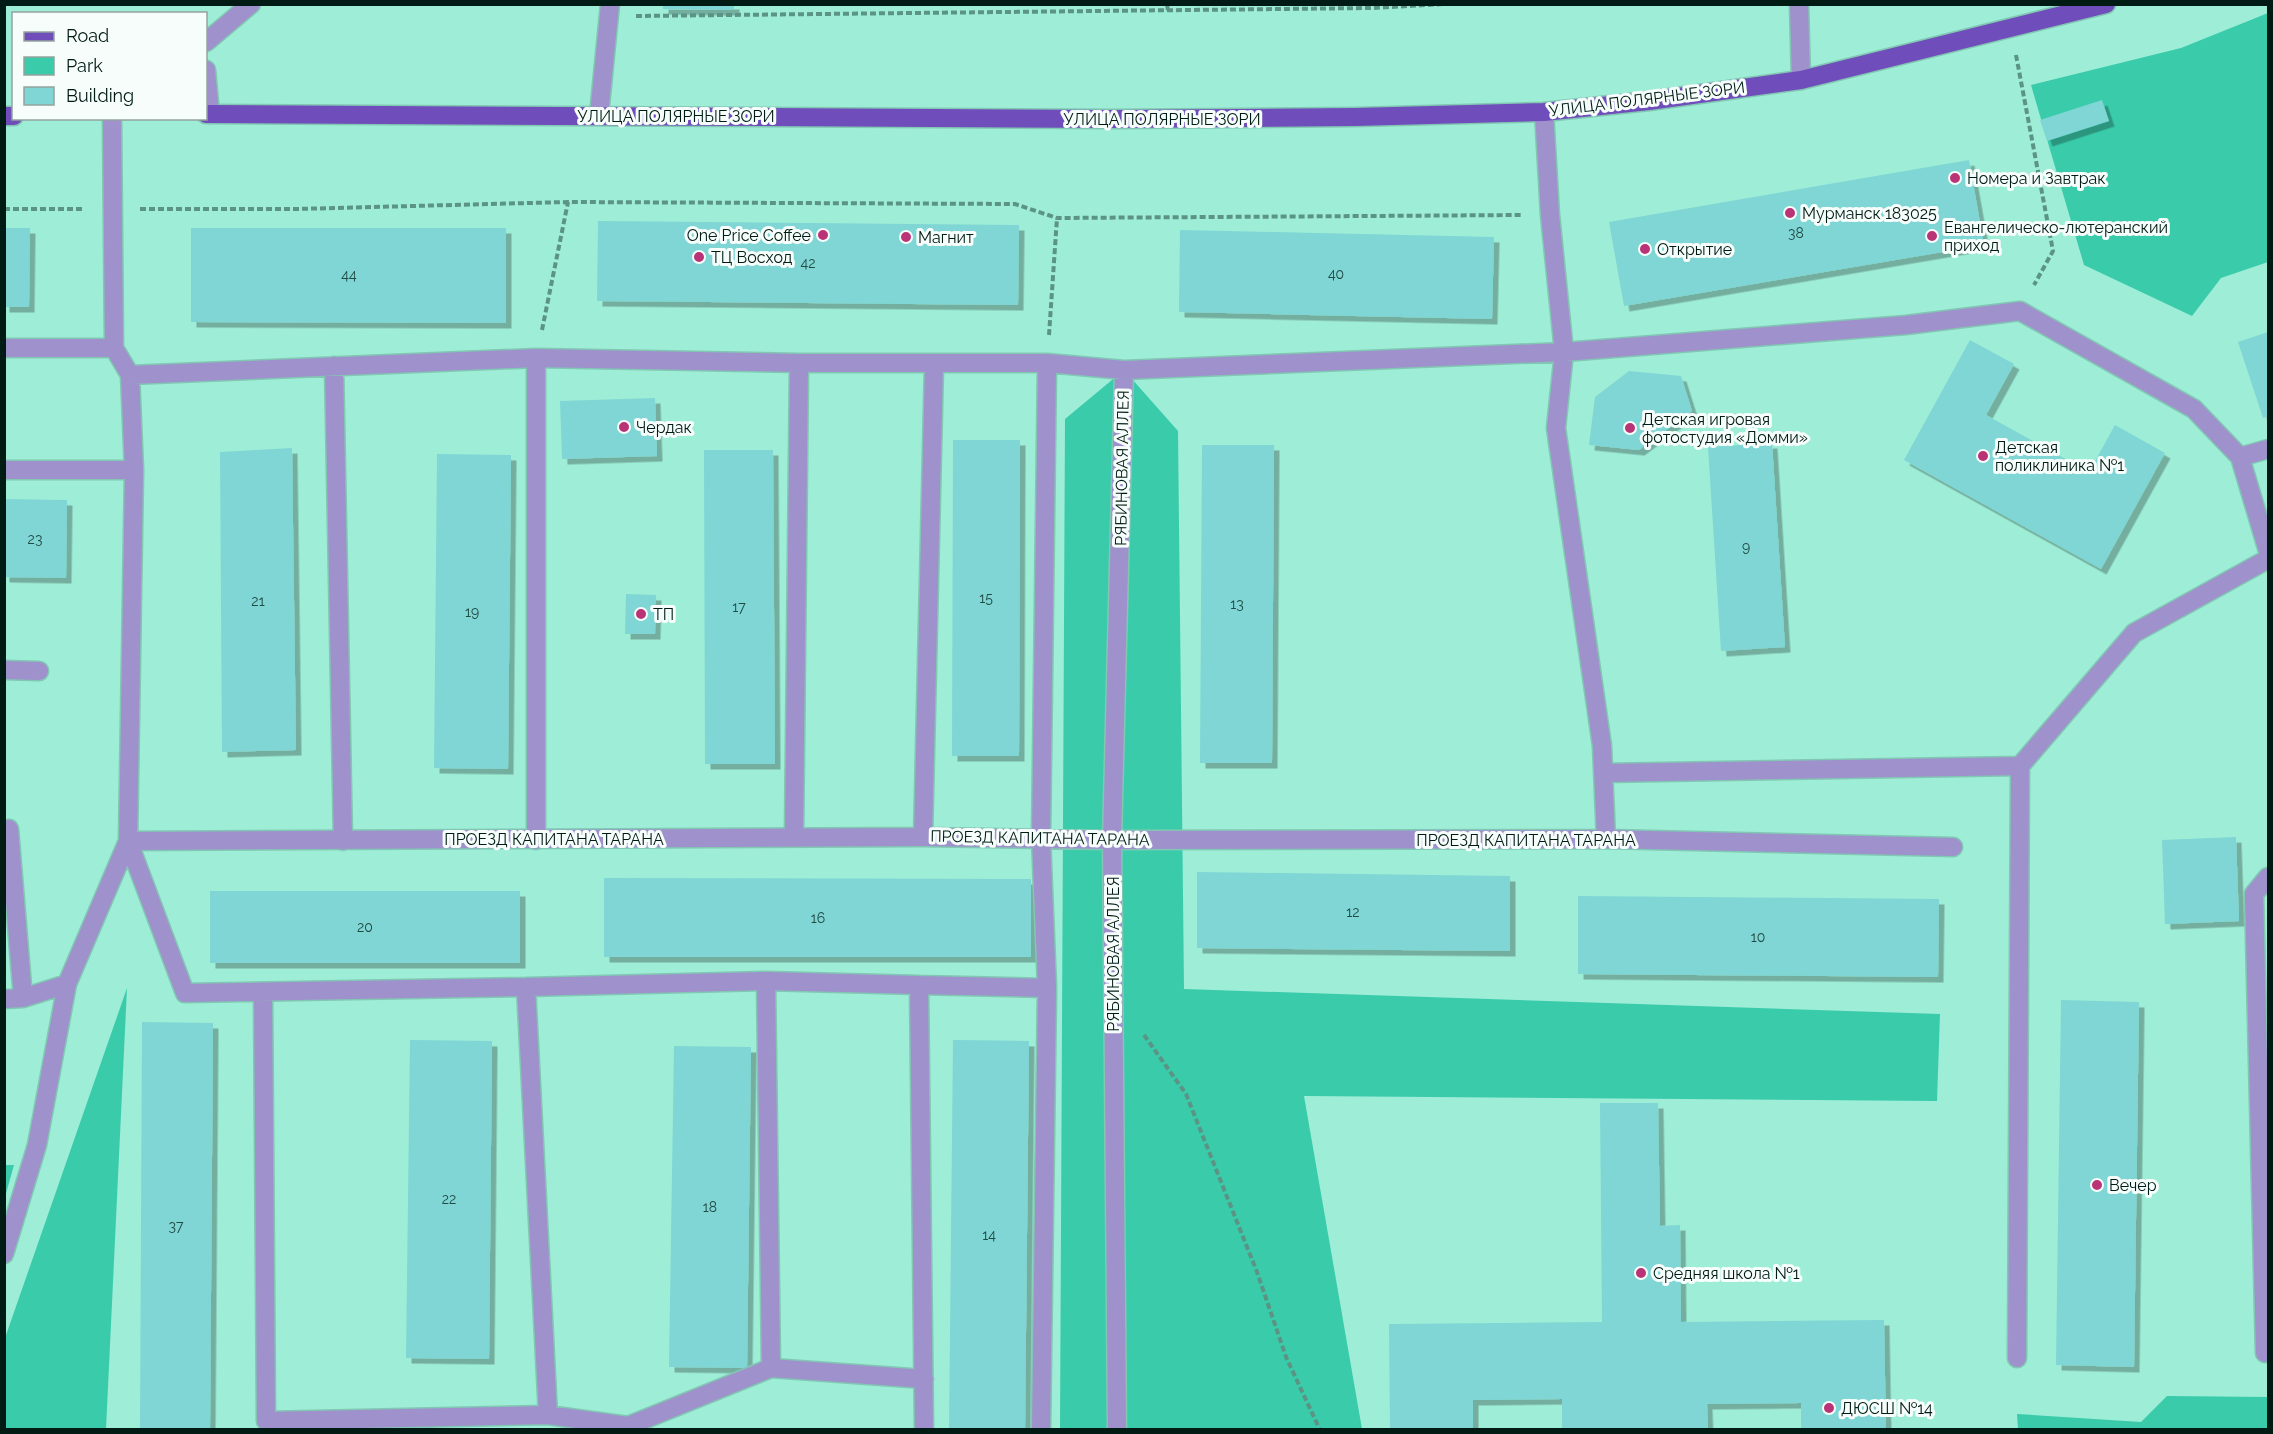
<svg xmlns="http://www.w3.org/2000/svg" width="2273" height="1434" font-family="Raleway,sans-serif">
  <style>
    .green { fill: #3acbab }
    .building { fill: #7fd6d5; filter: url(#shadow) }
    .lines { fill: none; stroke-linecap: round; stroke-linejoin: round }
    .minor-casing { stroke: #82c7b4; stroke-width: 21 }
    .major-casing { stroke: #82c7b4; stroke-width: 21 }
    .path { stroke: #5b9484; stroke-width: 4; stroke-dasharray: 6 3; stroke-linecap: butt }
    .minor { stroke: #9e91cc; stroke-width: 18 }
    .major { stroke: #6f4dba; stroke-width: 18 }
    .poi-dot { fill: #b93376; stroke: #f6fdfb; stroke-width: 2 }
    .labels { text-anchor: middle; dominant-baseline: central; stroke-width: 6; stroke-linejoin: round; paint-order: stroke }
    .number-label { font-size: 14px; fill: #204a44 }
    .street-label { font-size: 16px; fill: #001b14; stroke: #f6fdfb }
    .poi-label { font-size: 16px; fill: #001b14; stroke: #f6fdfb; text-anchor: start }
  </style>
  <defs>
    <filter id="shadow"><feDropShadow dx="5.5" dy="5.5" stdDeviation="0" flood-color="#0004"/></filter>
  </defs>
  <rect width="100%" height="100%" fill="#9eedd7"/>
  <path class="green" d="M2268 13V262L2221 278 2192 316 2084 265 2031 85 2181 48Z
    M1124 370 1178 431 1184 989 1940 1014 1937 1101 1304 1096 1362 1429 1060 1430 1065 419Z
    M127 988 106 1429H5V1338Z
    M5 1165H14L5 1197 4 1165Z
    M2167 1396 2268 1397V1429H2018L2017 1414 2141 1422Z"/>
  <path class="building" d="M663 4H734V10L663 9Z
    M2102 100 2109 121 2047 141 2040 120Z
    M1969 160 1984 245 1624 306 1609 222Z
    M598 221 1019 225 1018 305 597 301Z
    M4 228H30L29 307H4Z
    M191 228H506V323L191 322Z
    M1180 230 1494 237 1492 319 1179 312Z
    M2268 332V416L2263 418 2238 342Z
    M1970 340 2014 364 1986 415 2089 472 2115 425 2165 453 2101 569 1904 460Z
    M1629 371 1681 376 1692 411 1639 450 1589 445 1595 397Z
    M655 398 657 456 562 459 560 401Z
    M953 440H1020L1019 756H952Z
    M1772 443 1785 647 1721 651 1708 447Z
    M1202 445H1274L1272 763H1200Z
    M292 448 296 750 222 752 220 452Z
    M704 450H773L775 764H705Z
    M437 454 511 455 508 769 434 768Z
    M4 499 67 500 66 578 4 577Z
    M626 594 656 595 655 634H625Z
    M2236 837 2239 921 2165 924 2162 840Z
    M1197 872 1510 876V951L1197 948Z
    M604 878 1031 879V957H604Z
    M210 891H520V963H210Z
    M1578 896 1939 899 1938 977 1578 974Z
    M2061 1000 2139 1002 2134 1367 2056 1365Z
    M142 1022 213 1023 210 1430H140Z
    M410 1040 492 1041 489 1359 406 1358Z
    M953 1040 1029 1041 1025 1430H949Z
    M674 1046 751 1047 747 1368 669 1367Z
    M1600 1103H1658L1660 1226 1680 1225 1681 1322 1884 1320 1886 1430H1801V1403L1707 1404 1708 1430H1562V1399L1473 1400V1430H1390L1389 1324 1602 1322Z"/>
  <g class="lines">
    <g class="minor-casing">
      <path id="minor" d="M1799 4 1801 80
        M206 42 251 4
        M206 70 210 114
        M599 115 610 4
        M112 118 114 348 130 375 134 470 128 841 185 993 526 987 548 1415 628 1426 771 1368 766 981 919 985
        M4 348H114
        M536 358V840
        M334 366 343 841
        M130 375 536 358 799 363H1047
        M2240 457 2268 449
        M4 470H134
        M4 670 39 671
        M1603 773 2020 766 2134 633 2268 559
        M9 829 23 998
        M794 837 799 363
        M923 837 934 364
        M1606 839 1602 746 1556 428 1564 352 1906 325 2020 311 2194 409 2240 457 2268 551
        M128 841 923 837 1112 840 1606 839 1953 847
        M526 987 766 981
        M263 992 266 1421 548 1415
        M4 999 23 998 67 984
        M4 1254 37 1145 67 984 128 841
        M2265 1353 2254 894 2268 877
        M2017 1358 2020 766
        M771 1368 924 1379
        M924 1430 919 985 1047 988
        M1041 1430 1047 988 1041 838 1047 363 1124 370 1564 352 1550 215 1544 112
        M1117 1430 1112 840 1124 370"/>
    </g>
    <g class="major-casing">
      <path id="major" d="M206 114 1114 119 1355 117 1544 112 1649 101 1801 80 2106 4
        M4 116H14"/>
    </g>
    <path class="path" d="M1167 4 1168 11
      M636 16 1372 8 1445 4
      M2016 55 2053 251 2034 285
      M4 209H85
      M140 209H296L568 202 1015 204 1057 218 1522 215
      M542 330 568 202
      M1049 335 1057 218
      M1144 1035 1186 1094 1257 1272 1286 1357 1320 1430"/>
    <use href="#minor" class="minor"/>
    <use href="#major" class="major"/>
  </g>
  <g class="poi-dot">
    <circle cx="1955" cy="178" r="6"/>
    <circle cx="1790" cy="213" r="6"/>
    <circle cx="823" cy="235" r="6"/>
    <circle cx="1932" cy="236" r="6"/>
    <circle cx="906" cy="237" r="6"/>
    <circle cx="1645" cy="249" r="6"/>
    <circle cx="699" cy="257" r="6"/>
    <circle cx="624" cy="427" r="6"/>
    <circle cx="1630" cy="428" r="6"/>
    <circle cx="1983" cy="456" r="6"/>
    <circle cx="641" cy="614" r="6"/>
    <circle cx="2097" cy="1185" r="6"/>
    <circle cx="1641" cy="1273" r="6"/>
    <circle cx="1829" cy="1408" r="6"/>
  </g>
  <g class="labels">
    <g class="number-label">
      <text x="1796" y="233">38</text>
      <text x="808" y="263">42</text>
      <text x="1336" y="274">40</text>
      <text x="349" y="275">44</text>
      <text x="35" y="539">23</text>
      <text x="1746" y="547">9</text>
      <text x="986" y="598">15</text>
      <text x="258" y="601">21</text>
      <text x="1237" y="604">13</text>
      <text x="739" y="607">17</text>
      <text x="472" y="612">19</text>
      <text x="1353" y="912">12</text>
      <text x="818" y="918">16</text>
      <text x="365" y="927">20</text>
      <text x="1758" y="937">10</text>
      <text x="449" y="1199">22</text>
      <text x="710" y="1207">18</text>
      <text x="176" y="1226">37</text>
      <text x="989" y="1235">14</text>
    </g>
    <g class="street-label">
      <text transform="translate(1647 99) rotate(-7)">УЛИЦА ПОЛЯРНЫЕ ЗОРИ</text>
      <text x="676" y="116">УЛИЦА ПОЛЯРНЫЕ ЗОРИ</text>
      <text x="1162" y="119">УЛИЦА ПОЛЯРНЫЕ ЗОРИ</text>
      <text transform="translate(1122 468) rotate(-89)">РЯБИНОВАЯ АЛЛЕЯ</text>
      <text transform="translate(1040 838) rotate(1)">ПРОЕЗД КАПИТАНА ТАРАНА</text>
      <text x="554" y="839">ПРОЕЗД КАПИТАНА ТАРАНА</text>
      <text x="1526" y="840">ПРОЕЗД КАПИТАНА ТАРАНА</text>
      <text transform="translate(1113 954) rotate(-90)">РЯБИНОВАЯ АЛЛЕЯ</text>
    </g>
    <g class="poi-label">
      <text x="1967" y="178">Номера и Завтрак</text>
      <text x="1802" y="213">Мурманск 183025</text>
      <text x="1944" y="227">Евангелическо-лютеранский<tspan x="1944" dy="18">приход</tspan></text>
      <text x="811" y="235" text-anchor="end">One Price Coffee</text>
      <text x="918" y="237">Магнит</text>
      <text x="1657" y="249">Открытие</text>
      <text x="711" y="257">ТЦ Восход</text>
      <text x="1642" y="419">Детская игровая<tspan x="1642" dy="18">фотостудия «Домми»</tspan></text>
      <text x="636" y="427">Чердак</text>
      <text x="1995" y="447">Детская<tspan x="1995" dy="18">поликлиника №1</tspan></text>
      <text x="653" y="614">ТП</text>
      <text x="2109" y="1185">Вечер</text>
      <text x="1653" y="1273">Средняя школа №1</text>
      <text x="1841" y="1408">ДЮСШ №14</text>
    </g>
  </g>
  <rect width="2273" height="1434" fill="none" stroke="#001b14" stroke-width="12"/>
  <rect x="12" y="12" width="195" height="108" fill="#f6fdfb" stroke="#94a39f" stroke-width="1.5"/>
  <rect x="24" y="32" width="30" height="9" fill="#6f4dba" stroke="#94a39f" stroke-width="1.5"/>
  <text x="66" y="42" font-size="18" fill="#001b14">Road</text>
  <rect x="24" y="57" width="30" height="18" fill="#3acbab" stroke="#94a39f" stroke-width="1.5"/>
  <text x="66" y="72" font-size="18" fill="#001b14">Park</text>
  <rect x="24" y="87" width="30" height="18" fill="#7fd6d5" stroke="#94a39f" stroke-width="1.5"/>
  <text x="66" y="102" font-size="18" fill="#001b14">Building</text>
</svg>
